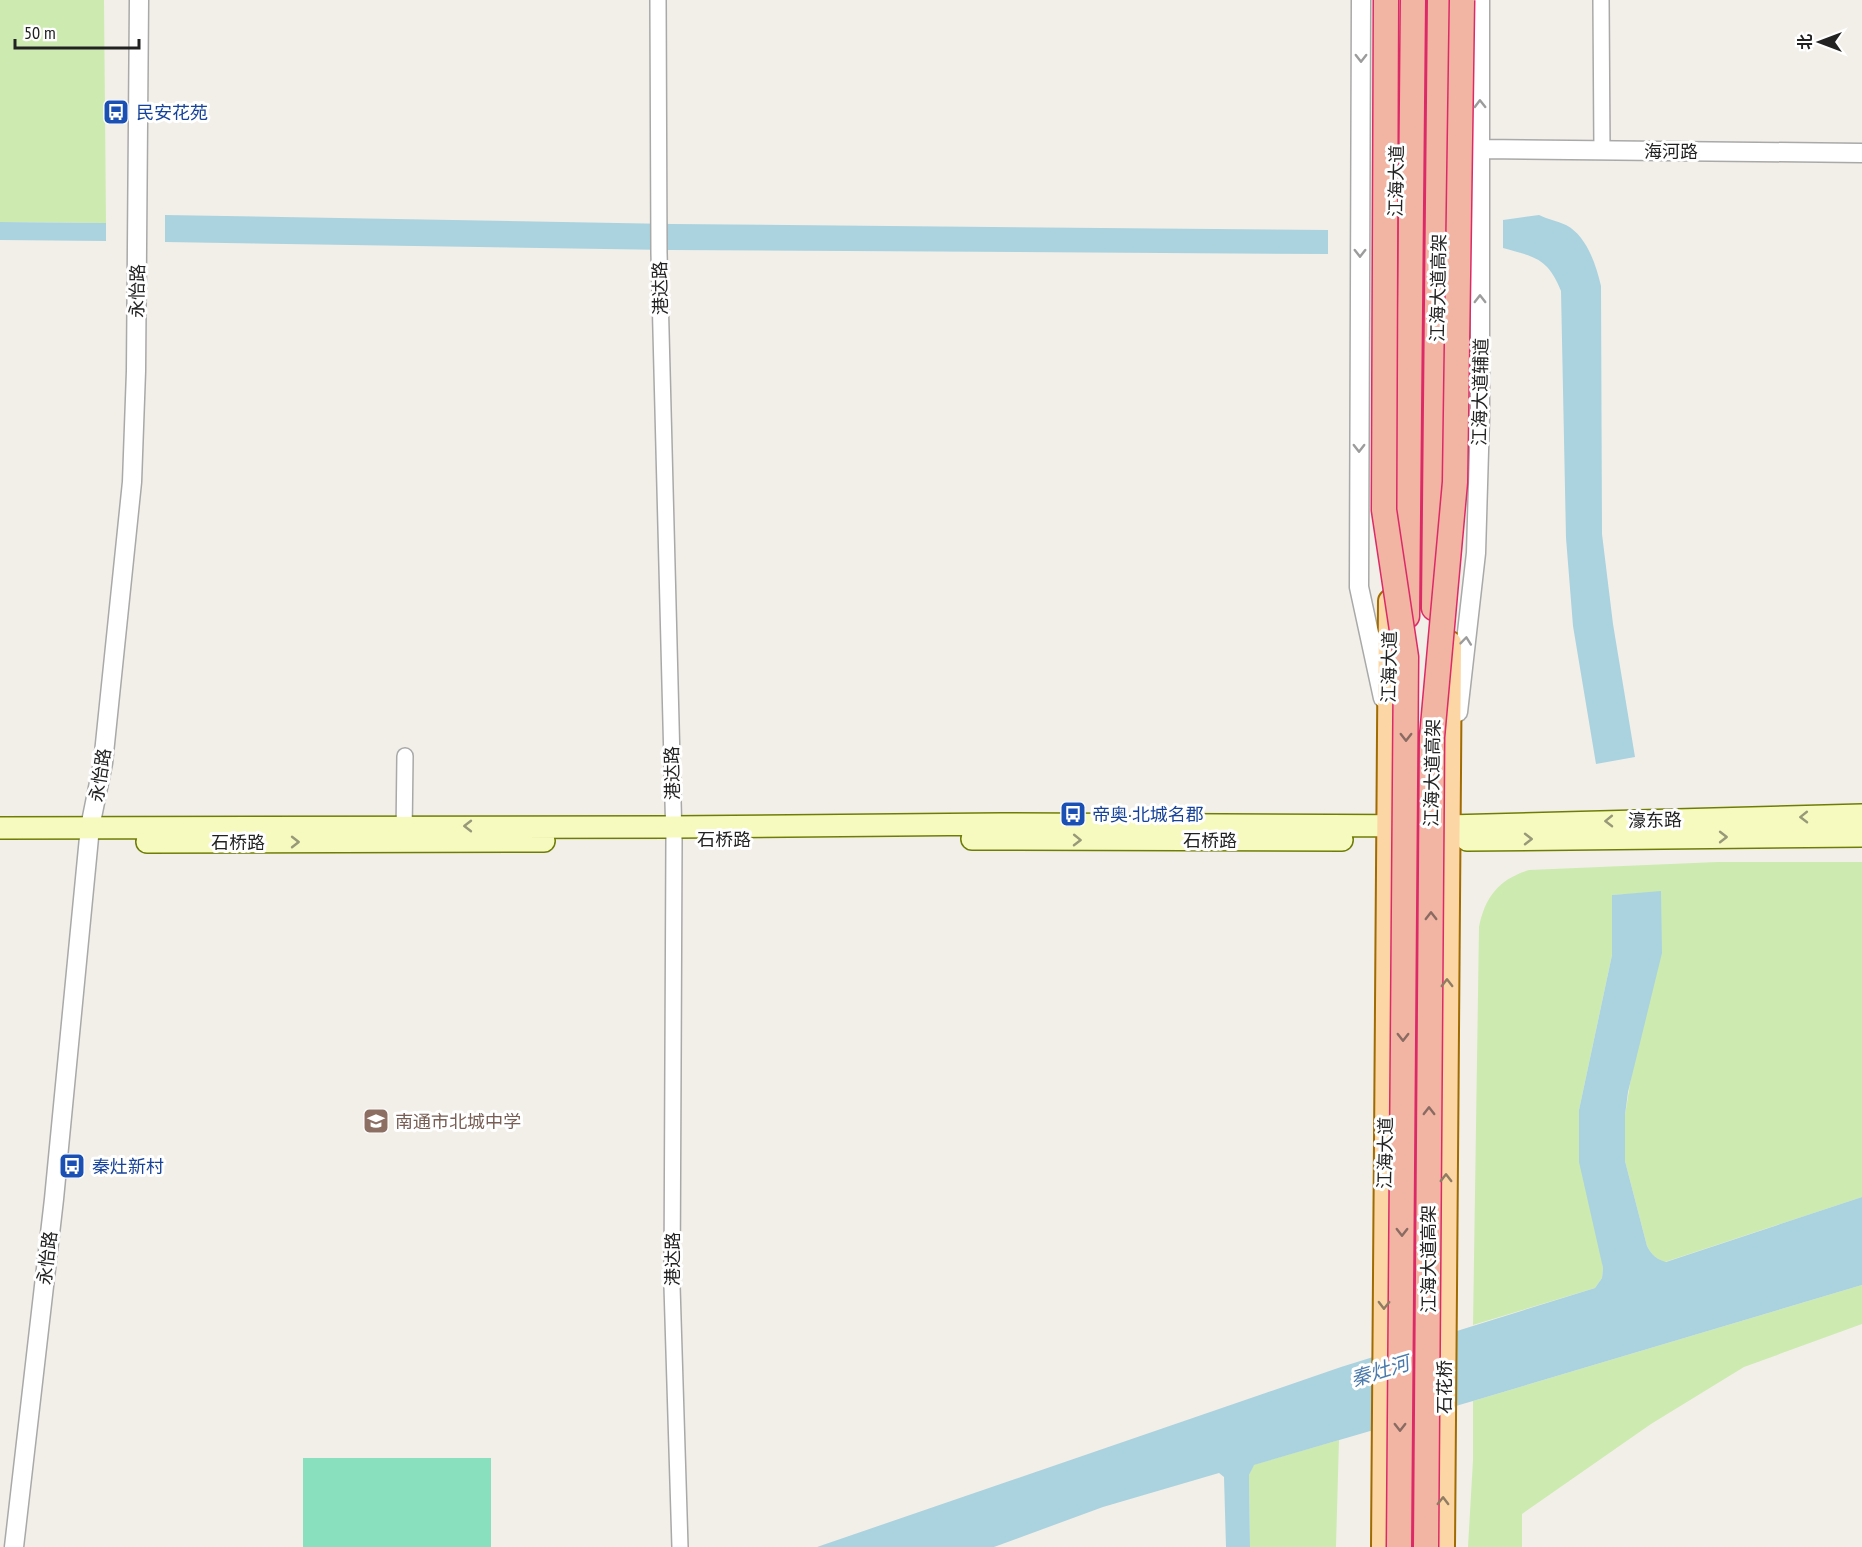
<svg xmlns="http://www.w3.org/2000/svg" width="1862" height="1547" font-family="'PT Sans Narrow','Noto Sans SC',sans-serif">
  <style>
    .grass { fill: #cdebb0 }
    .pitch { fill: #88e0be }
    .water { fill: #aad3df }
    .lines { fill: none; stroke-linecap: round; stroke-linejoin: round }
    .minor-casing { stroke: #a9a9a9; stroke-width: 18 }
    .tertiary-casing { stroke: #a9a9a9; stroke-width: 21 }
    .secondary-casing { stroke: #707d05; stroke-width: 24 }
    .primary-casing { stroke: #a06b00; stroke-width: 26 }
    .trunk-casing { stroke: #dc2a67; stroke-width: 27 }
    .minor { stroke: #fff; stroke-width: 15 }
    .tertiary { stroke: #fff; stroke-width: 18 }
    .secondary { stroke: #f7fabf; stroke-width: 21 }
    .primary { stroke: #fcd6a4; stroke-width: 22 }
    .trunk { stroke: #f2b4a3; stroke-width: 24 }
    .trunk-bridge-casing { stroke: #dc2a67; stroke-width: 27; stroke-linecap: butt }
    .trunk-bridge { stroke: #f2b4a3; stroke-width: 24 }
    .oneway { stroke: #9c9c9c }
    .oneway2 { stroke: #8a6b62 }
    .oneway3 { stroke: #979978 }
    .oneway4 { stroke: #8f7c63 }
    .labels { text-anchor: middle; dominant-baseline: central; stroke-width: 6; stroke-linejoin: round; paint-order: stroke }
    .transit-label { font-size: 18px; fill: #164399; stroke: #fff; text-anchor: start }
    .street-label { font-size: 18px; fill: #222; stroke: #fff }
    .education-label { font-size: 18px; fill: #785e54; stroke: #fff; text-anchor: start }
    .water-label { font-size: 20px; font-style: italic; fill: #4a7aab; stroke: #fff }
  </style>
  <rect width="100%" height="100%" fill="#f2efe9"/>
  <path class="grass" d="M0 0H104L106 223 0 222Z
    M1717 862H1862V1197L1665 1262C1656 1259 1652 1255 1647 1246L1625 1161V1115L1661 892 1612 895V955L1579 1110 1603 1268 1602 1278 1595 1288 1473 1325 1479 927C1485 897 1499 879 1529 870Z
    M1862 1285V1324L1744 1367 1651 1424 1522 1514V1547H1468L1473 1460V1401Z
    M1339 1440 1336 1547H1250L1249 1475 1253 1465Z"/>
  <path class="pitch" d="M303 1458H491V1547H303Z"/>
  <path class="water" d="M165 215 672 224 1328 230V254L669 250 165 242Z
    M1539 215C1547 219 1557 221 1566 225 1587 236 1596 265 1601 286L1602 534 1613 624 1635 757 1596 764 1573 626 1566 538 1561 291C1548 258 1535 257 1503 248V220Z
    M0 222 106 223V241L0 240Z
    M1661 891 1662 953 1628 1092 1625 1115V1161L1647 1246C1652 1255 1656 1259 1666 1262L1862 1197V1285L1473 1401 1254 1465 1249 1475 1250 1547H1226L1224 1477 1219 1473 1103 1507 994 1547H817L1341 1367 1595 1288 1602 1278 1603 1268 1579 1162V1110L1612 955V895Z"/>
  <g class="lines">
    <g class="minor-casing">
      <path id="minor" d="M658 0 659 253 674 840 672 1286 680 1547
        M1601 0 1602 151
        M404 836 405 756"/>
    </g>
    <g class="tertiary-casing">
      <path id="tertiary" d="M1361 0 1359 587 1383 698
        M1481 149 1862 153
        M1458 712 1476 553 1480 417V0
        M14 1547 54 1199 90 827 103 763 132 482 136 371 139 0"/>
    </g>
    <g class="secondary-casing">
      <path id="secondary" d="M0 828 674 827 1001 824 1448 826 1862 815
        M972 839 1342 840
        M1467 840 1862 836
        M147 842 544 841"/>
    </g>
    <g class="primary-casing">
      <path id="primary" d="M1383 1547 1390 601
        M1443 1547 1450 643"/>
    </g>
    <g class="trunk-casing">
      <path id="trunk" d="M1434 608 1440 0
        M1407 616 1413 0"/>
    </g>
    <use href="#minor" class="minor"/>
    <use href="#tertiary" class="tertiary"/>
    <use href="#secondary" class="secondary"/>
    <use href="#primary" class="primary"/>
    <use href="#trunk" class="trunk"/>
    <g class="trunk-bridge-casing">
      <path id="trunk-bridge" d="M1386 0 1384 510 1406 657 1399 1547
        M1426 1547 1432 737 1455 482 1462 0"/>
    </g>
    <use href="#trunk-bridge" class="trunk-bridge"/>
  </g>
  <defs><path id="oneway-chevron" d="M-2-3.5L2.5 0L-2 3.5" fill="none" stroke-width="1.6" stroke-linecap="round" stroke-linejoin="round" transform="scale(1.5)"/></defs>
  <g class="oneway">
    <use href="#oneway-chevron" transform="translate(1361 58) rotate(90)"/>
    <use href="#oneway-chevron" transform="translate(1480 104) rotate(-91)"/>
    <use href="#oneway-chevron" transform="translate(1360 253) rotate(90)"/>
    <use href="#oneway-chevron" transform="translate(1480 299) rotate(-90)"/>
    <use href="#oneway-chevron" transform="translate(1359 448) rotate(90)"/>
    <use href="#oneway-chevron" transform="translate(1466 641) rotate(-84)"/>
  </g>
  <g class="oneway2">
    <use href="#oneway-chevron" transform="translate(1406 737) rotate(90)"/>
    <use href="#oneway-chevron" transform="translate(1431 916) rotate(-90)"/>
    <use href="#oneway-chevron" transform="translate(1403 1037) rotate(90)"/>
    <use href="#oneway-chevron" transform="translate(1429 1111) rotate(-90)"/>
    <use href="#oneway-chevron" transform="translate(1402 1232) rotate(90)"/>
    <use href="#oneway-chevron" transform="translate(1400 1427) rotate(90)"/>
  </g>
  <g class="oneway3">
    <use href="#oneway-chevron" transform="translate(1804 817) rotate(179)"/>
    <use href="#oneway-chevron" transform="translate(1609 821) rotate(179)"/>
    <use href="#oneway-chevron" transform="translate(468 826) rotate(-180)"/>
    <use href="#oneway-chevron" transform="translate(1723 837)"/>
    <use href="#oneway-chevron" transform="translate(1528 839)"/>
    <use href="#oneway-chevron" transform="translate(1077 840) rotate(1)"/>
    <use href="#oneway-chevron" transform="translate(295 842)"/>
  </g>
  <g class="oneway4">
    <use href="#oneway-chevron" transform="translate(1447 983) rotate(-90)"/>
    <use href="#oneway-chevron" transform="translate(1446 1178) rotate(-90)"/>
    <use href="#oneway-chevron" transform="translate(1384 1305) rotate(91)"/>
    <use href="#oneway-chevron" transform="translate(1443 1501) rotate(-89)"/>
  </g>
  <defs>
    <g id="bus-square" transform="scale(1.35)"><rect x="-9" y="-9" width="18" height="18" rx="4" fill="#1a4fb4" stroke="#fff"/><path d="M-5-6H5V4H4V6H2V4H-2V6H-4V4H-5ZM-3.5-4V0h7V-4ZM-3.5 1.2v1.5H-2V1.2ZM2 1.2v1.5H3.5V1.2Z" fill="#fff"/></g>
    <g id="school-square" transform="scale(1.35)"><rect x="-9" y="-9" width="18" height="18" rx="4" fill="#8d6e63" stroke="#fff"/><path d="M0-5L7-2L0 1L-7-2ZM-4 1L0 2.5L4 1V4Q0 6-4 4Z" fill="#fff"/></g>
  </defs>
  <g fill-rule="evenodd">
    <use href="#bus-square" x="116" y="112"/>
    <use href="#bus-square" x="1073" y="814"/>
    <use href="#school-square" x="376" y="1121"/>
    <use href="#bus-square" x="72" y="1166"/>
  </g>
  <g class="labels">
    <g class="transit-label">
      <text x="136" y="112">民安花苑</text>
      <text x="1092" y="814">帝奥·北城名郡</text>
      <text x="92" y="1166">秦灶新村</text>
    </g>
    <g class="street-label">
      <text x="1671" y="151">海河路</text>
      <text transform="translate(1396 181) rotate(-89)">江海大道</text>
      <text transform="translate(660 288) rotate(-91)">港达路</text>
      <text transform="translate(1438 288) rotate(-89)">江海大道高架</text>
      <text transform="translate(137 291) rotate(-89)">永怡路</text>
      <text transform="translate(1480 392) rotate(-89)">江海大道辅道</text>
      <text transform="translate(1389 667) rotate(-89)">江海大道</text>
      <text transform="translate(672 773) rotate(-91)">港达路</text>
      <text transform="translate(1432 773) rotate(-89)">江海大道高架</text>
      <text transform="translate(100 775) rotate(-81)">永怡路</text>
      <text transform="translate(1655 820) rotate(-1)">濠东路</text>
      <text x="724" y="839">石桥路</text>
      <text x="1210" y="840">石桥路</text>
      <text x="238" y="842">石桥路</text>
      <text transform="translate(1385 1153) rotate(-89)">江海大道</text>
      <text transform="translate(47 1258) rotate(-83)">永怡路</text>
      <text transform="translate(672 1259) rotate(-90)">港达路</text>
      <text transform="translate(1428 1259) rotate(-90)">江海大道高架</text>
      <text transform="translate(1444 1387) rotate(-90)">石花桥</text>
    </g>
    <g class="education-label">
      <text x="395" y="1121">南通市北城中学</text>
    </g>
    <g class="water-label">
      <text transform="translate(1380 1371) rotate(-17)">秦灶河</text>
    </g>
  </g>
  <g transform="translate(1820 42) rotate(270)" stroke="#ffffff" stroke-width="4.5" paint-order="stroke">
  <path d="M0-4.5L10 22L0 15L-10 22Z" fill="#222222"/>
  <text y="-9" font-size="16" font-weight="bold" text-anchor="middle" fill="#222222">北</text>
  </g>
  <path d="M15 39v9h124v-9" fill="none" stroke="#222222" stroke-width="3"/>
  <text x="24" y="39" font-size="18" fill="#222222" stroke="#ffffff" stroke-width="4.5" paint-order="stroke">50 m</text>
</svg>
